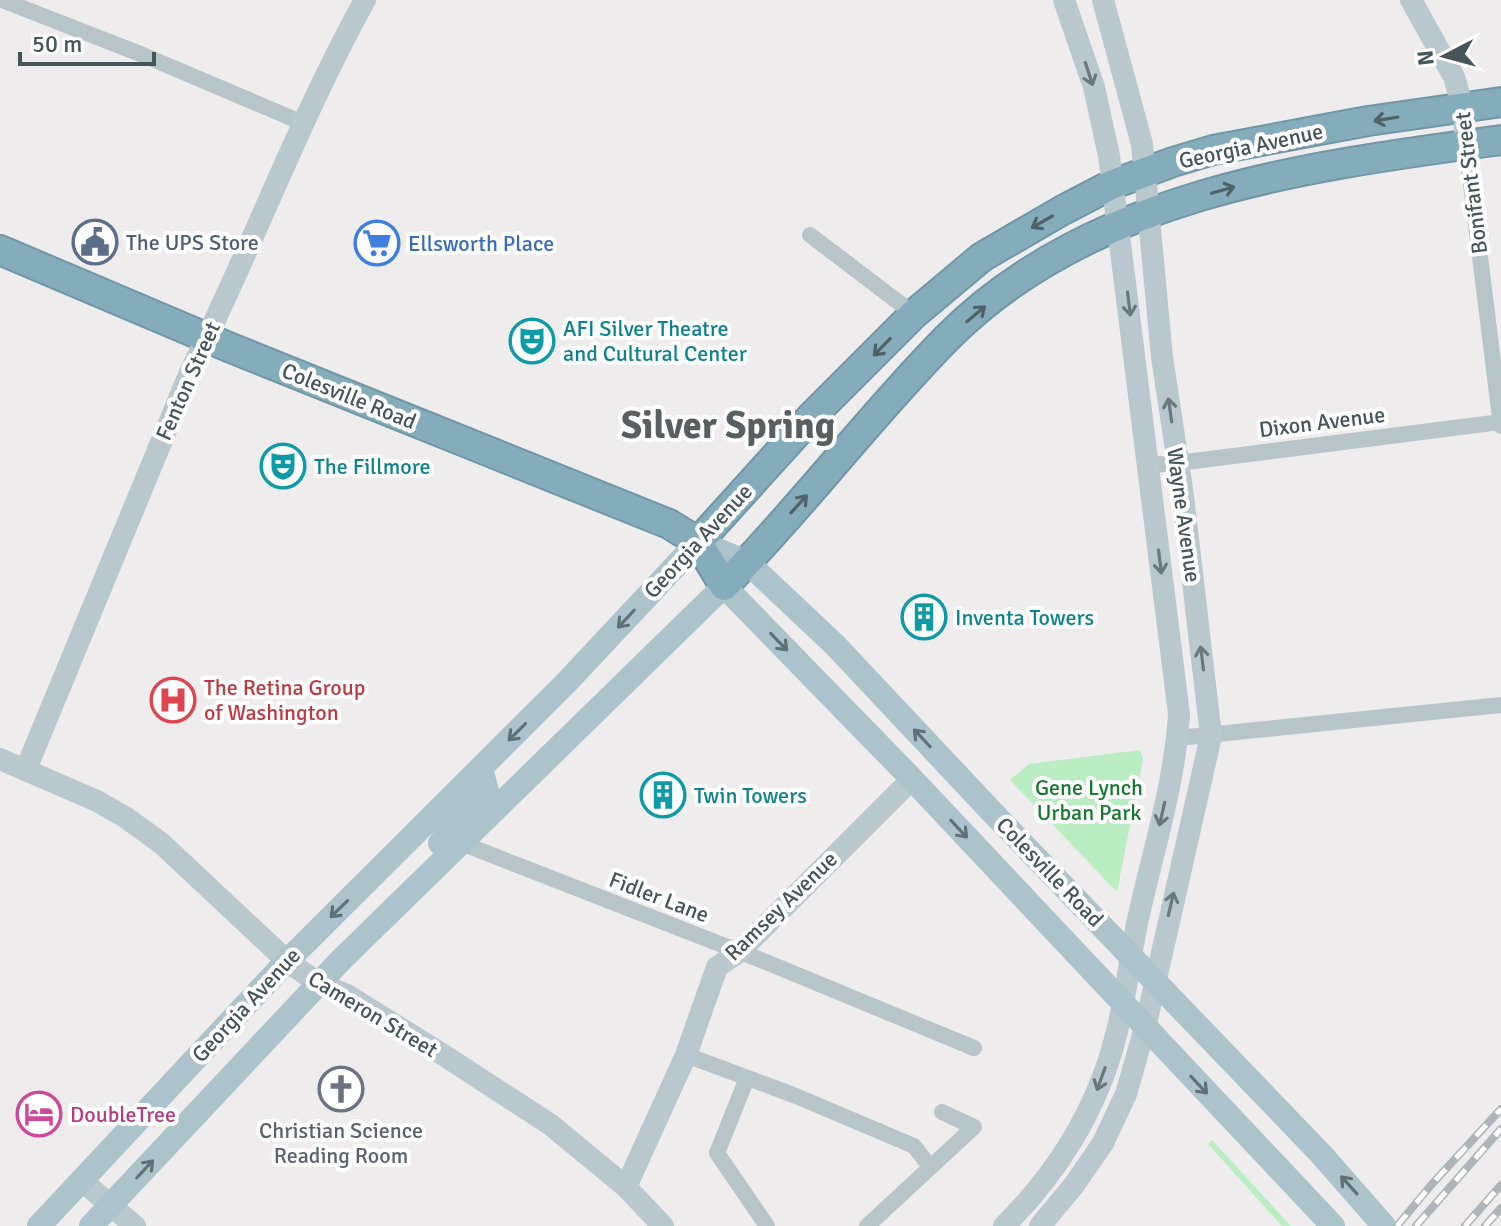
<svg xmlns="http://www.w3.org/2000/svg" width="1501" height="1226" font-family="Signika,sans-serif">
  <style>
    .green { fill: #baedc1 }
    .lines { fill: none; stroke-linecap: round; stroke-linejoin: round }
    .highway-casing { stroke: #6f97a7; stroke-width: 32 }
    .street { stroke: #b7c5c9; stroke-width: 16 }
    .secondary { stroke: #b8c8ce; stroke-width: 22 }
    .primary { stroke: #acc3cb; stroke-width: 24 }
    .highway { stroke: #84acbb; stroke-width: 28 }
    .rail-casing { stroke: #aeb4b7; stroke-width: 8 }
    .rail { stroke: #fff; stroke-width: 5; stroke-dasharray: 15; stroke-linecap: butt }
    .oneway { stroke: #68787c }
    .oneway2 { stroke: #4e6268 }
    .oneway3 { stroke: #5f7076 }
    .labels { text-anchor: middle; dominant-baseline: central; stroke-width: 8; stroke-linejoin: round; paint-order: stroke }
    .street-label { font-size: 22px; fill: #455559; stroke: #fff }
    .service-label { font-size: 22px; fill: #4e5e75; stroke: #fff; text-anchor: start }
    .shop-label { font-size: 22px; fill: #366cbe; stroke: #fff; text-anchor: start }
    .culture-label { font-size: 22px; fill: #0d838f; stroke: #fff; text-anchor: start }
    .health-label { font-size: 22px; fill: #be3a42; stroke: #fff; text-anchor: start }
    .park-label { font-size: 22px; fill: #177930; stroke: #fff }
    .hotel-label { font-size: 22px; fill: #b23c85; stroke: #fff; text-anchor: start }
    .worship-label { font-size: 22px; fill: #5b616d; stroke: #fff }
    .town-label { font-size: 38px; font-weight: bold; fill: #595f61; stroke: #fff }
  </style>
  <rect width="100%" height="100%" fill="#efeced"/>
  <path class="green" d="M1140 750 1143 759 1117 892 1010 780 1029 764Z
    M1212 1140 1291 1226H1282L1208 1144Z"/>
  <g class="lines">
    <g class="highway-casing">
      <path id="highway" d="M0 250 231 348 669 524 698 542 724 586C802 507 869 417 947 338 1091 193 1309 166 1501 140
        M698 542 812 416 914 314 982 257 1063 210 1111 185 1173 162 1213 150 1368 121 1501 102"/>
    </g>
    <path class="street" d="M2 0 143 55 303 123
      M1466 144 1501 426
      M810 235 914 314
      M1149 465 1178 463 1501 422
      M1178 738 1501 705
      M461 843 761 960 974 1048
      M686 1055 796 1096 914 1146 930 1167
      M747 1078 717 1153 767 1226
      M867 1226 974 1127 942 1112"/>
    <path class="secondary" d="M1411 0 1454 77 1463 107 1466 144
      M0 759 97 801 125 817 161 843 287 961 318 983 347 995 442 1054 551 1125 626 1187 663 1226
      M26 769 191 370C252 248 299 119 365 0
      M81 1180 135 1226
      M626 1187 686 1055 717 967 739 952 912 779
      M1004 1226C1057 1174 1098 1108 1116 1035 1127 994 1130 951 1140 910 1155 845 1175 780 1179 714L1109 156 1094 87 1064 0
      M1040 1226 1074 1185 1103 1143 1126 1094 1145 1028 1211 736 1183 496 1162 357 1142 144 1103 0"/>
    <path class="primary" d="M440 843 487 791 481 769
      M39 1226 287 961 565 684 698 542 747 562 835 645 992 812 1321 1154 1384 1226
      M91 1226 340 961 724 586 912 779 1333 1226"/>
    <use href="#highway" class="highway"/>
    <g class="rail-casing">
      <path id="rail" d="M1397 1226 1432 1184 1501 1109
        M1416 1226 1501 1129
        M1465 1226 1501 1185
        M1485 1226 1501 1208"/>
    </g>
    <use href="#rail" class="rail"/>
  </g>
  <defs><path id="oneway-shaft" d="M-6 0H5M1.5-3L5.5 0L1.5 3" fill="none" stroke-width="1.6" stroke-linecap="round" stroke-linejoin="round" transform="scale(2)"/></defs>
  <g class="oneway">
    <use href="#oneway-shaft" transform="translate(1089 74) rotate(72)"/>
    <use href="#oneway-shaft" transform="translate(1129 304) rotate(83)"/>
    <use href="#oneway-shaft" transform="translate(1170 410) rotate(-98)"/>
    <use href="#oneway-shaft" transform="translate(1160 562) rotate(83)"/>
    <use href="#oneway-shaft" transform="translate(1202 658) rotate(-97)"/>
    <use href="#oneway-shaft" transform="translate(1162 814) rotate(103)"/>
    <use href="#oneway-shaft" transform="translate(1171 904) rotate(-77)"/>
    <use href="#oneway-shaft" transform="translate(1101 1079) rotate(110)"/>
  </g>
  <g class="oneway2">
    <use href="#oneway-shaft" transform="translate(1386 119) rotate(171)"/>
    <use href="#oneway-shaft" transform="translate(1223 190) rotate(-16)"/>
    <use href="#oneway-shaft" transform="translate(1042 222) rotate(150)"/>
    <use href="#oneway-shaft" transform="translate(976 314) rotate(-40)"/>
    <use href="#oneway-shaft" transform="translate(882 347) rotate(134)"/>
    <use href="#oneway-shaft" transform="translate(799 504) rotate(-48)"/>
  </g>
  <g class="oneway3">
    <use href="#oneway-shaft" transform="translate(626 619) rotate(133)"/>
    <use href="#oneway-shaft" transform="translate(779 642) rotate(46)"/>
    <use href="#oneway-shaft" transform="translate(517 732) rotate(135)"/>
    <use href="#oneway-shaft" transform="translate(922 738) rotate(-133)"/>
    <use href="#oneway-shaft" transform="translate(959 829) rotate(47)"/>
    <use href="#oneway-shaft" transform="translate(339 909) rotate(136)"/>
    <use href="#oneway-shaft" transform="translate(1199 1085) rotate(47)"/>
    <use href="#oneway-shaft" transform="translate(145 1169) rotate(-47)"/>
    <use href="#oneway-shaft" transform="translate(1349 1185) rotate(-132)"/>
  </g>
  <defs>
    <g id="civic-ring" transform="scale(2.3)"><circle r="9.5" fill="#fff" stroke="#5c6f8a" stroke-width="1.5"/><path d="M-.6-6.5H3V-4.5H.6V-3L4-1V1h2V6H-6V1h2V-1L-.6-3ZM-1.2 2.5V6h2.4V2.5Z" fill="#5c6f8a"/></g>
    <g id="supermarket-ring" transform="scale(2.3)"><circle r="9.5" fill="#fff" stroke="#3f7fe0" stroke-width="1.5"/><path d="M-6-5.5h2.5l.6 2H6L4.5 2H-2.5L-4.4-4H-6ZM-1.5 3.2a1.3 1.3 0 1 0 .1 0ZM3 3.2a1.3 1.3 0 1 0 .1 0Z" fill="#3f7fe0"/></g>
    <g id="theatre-ring" transform="scale(2.3)"><circle r="9.5" fill="#fff" stroke="#0f9aa8" stroke-width="1.5"/><path d="M-5-5.5Q0-4 5-5.5V0Q5 5 0 6Q-5 5-5 0ZM-3.3-2.5H-1v1.5H-3.3ZM1-2.5H3.3v1.5H1ZM-2.8 1Q0 5.5 2.8 1Z" fill="#0f9aa8"/></g>
    <g id="building-ring" transform="scale(2.3)"><circle r="9.5" fill="#fff" stroke="#0f9aa8" stroke-width="1.5"/><path d="M-4-6H4V6H1V3H-1V6H-4ZM-2.5-4.3h1.7v1.8h-1.7ZM.8-4.3h1.7v1.8H.8ZM-2.5-1h1.7V.8h-1.7ZM.8-1h1.7V.8H.8Z" fill="#0f9aa8"/></g>
    <g id="hospital-ring" transform="scale(2.3)"><circle r="9.5" fill="#fff" stroke="#e0444e" stroke-width="1.5"/><path d="M-5-5h3v3.5h4V-5h3V5h-3V1.5h-4V5h-3Z" fill="#e0444e"/></g>
    <g id="church-ring" transform="scale(2.3)"><circle r="9.5" fill="#fff" stroke="#6b7280" stroke-width="1.5"/><path d="M-1.2-6h2.4v3.5h3.3v2.4h-3.3V6h-2.4V-.1h-3.3v-2.4h3.3Z" fill="#6b7280"/></g>
    <g id="hotel-ring" transform="scale(2.3)"><circle r="9.5" fill="#fff" stroke="#d1479c" stroke-width="1.5"/><path d="M-6-4.5h1.5V1H6V5H4.5V3h-9V5H-6ZM-4 0a1.8 1.8 0 1 1 3.6 0ZM.5 0V-2.5h3Q6-2.5 6 0Z" fill="#d1479c"/></g>
  </defs>
  <g fill-rule="evenodd">
    <use href="#civic-ring" x="95" y="242"/>
    <use href="#supermarket-ring" x="377" y="243"/>
    <use href="#theatre-ring" x="532" y="341"/>
    <use href="#theatre-ring" x="283" y="466"/>
    <use href="#building-ring" x="924" y="617"/>
    <use href="#hospital-ring" x="173" y="700"/>
    <use href="#building-ring" x="663" y="795"/>
    <use href="#church-ring" x="341" y="1089"/>
    <use href="#hotel-ring" x="39" y="1114"/>
  </g>
  <g class="labels">
    <g class="street-label">
      <text transform="translate(1251 146) rotate(-12)">Georgia Avenue</text>
      <text transform="translate(1471 183) rotate(-97)">Bonifant Street</text>
      <text transform="translate(188 381) rotate(-66)">Fenton Street</text>
      <text transform="translate(349 396) rotate(22)">Colesville Road</text>
      <text transform="translate(1322 422) rotate(-7)">Dixon Avenue</text>
      <text transform="translate(1184 515) rotate(82)">Wayne Avenue</text>
      <text transform="translate(698 541) rotate(-47)">Georgia Avenue</text>
      <text transform="translate(1050 872) rotate(46)">Colesville Road</text>
      <text transform="translate(659 897) rotate(21)">Fidler Lane</text>
      <text transform="translate(781 906) rotate(-44)">Ramsey Avenue</text>
      <text transform="translate(246 1005) rotate(-47)">Georgia Avenue</text>
      <text transform="translate(373 1014) rotate(31)">Cameron Street</text>
    </g>
    <g class="service-label">
      <text x="126" y="242">The UPS Store</text>
    </g>
    <g class="shop-label">
      <text x="408" y="243">Ellsworth Place</text>
    </g>
    <g class="culture-label">
      <text x="563" y="328">AFI Silver Theatre<tspan x="563" dy="25">and Cultural Center</tspan></text>
      <text x="314" y="466">The Fillmore</text>
      <text x="955" y="617">Inventa Towers</text>
      <text x="694" y="795">Twin Towers</text>
    </g>
    <g class="health-label">
      <text x="204" y="687">The Retina Group<tspan x="204" dy="25">of Washington</tspan></text>
    </g>
    <g class="park-label">
      <text x="1089" y="787">Gene Lynch<tspan x="1089" dy="25">Urban Park</tspan></text>
    </g>
    <g class="hotel-label">
      <text x="70" y="1114">DoubleTree</text>
    </g>
    <g class="worship-label">
      <text x="341" y="1130">Christian Science<tspan x="341" dy="25">Reading Room</tspan></text>
    </g>
    <g class="town-label">
      <text x="728" y="425">Silver Spring</text>
    </g>
  </g>
  <g transform="translate(1445 56) rotate(264)" stroke="#ffffff" stroke-width="6" paint-order="stroke">
  <path d="M0-6L14 30L0 20L-14 30Z" fill="#455559"/>
  <text y="-12" font-size="22" font-weight="bold" text-anchor="middle" fill="#455559">N</text>
  </g>
  <path d="M20 52v12h134v-12" fill="none" stroke="#455559" stroke-width="4"/>
  <text x="32" y="52" font-size="24" fill="#455559" stroke="#ffffff" stroke-width="6" paint-order="stroke">50 m</text>
</svg>
